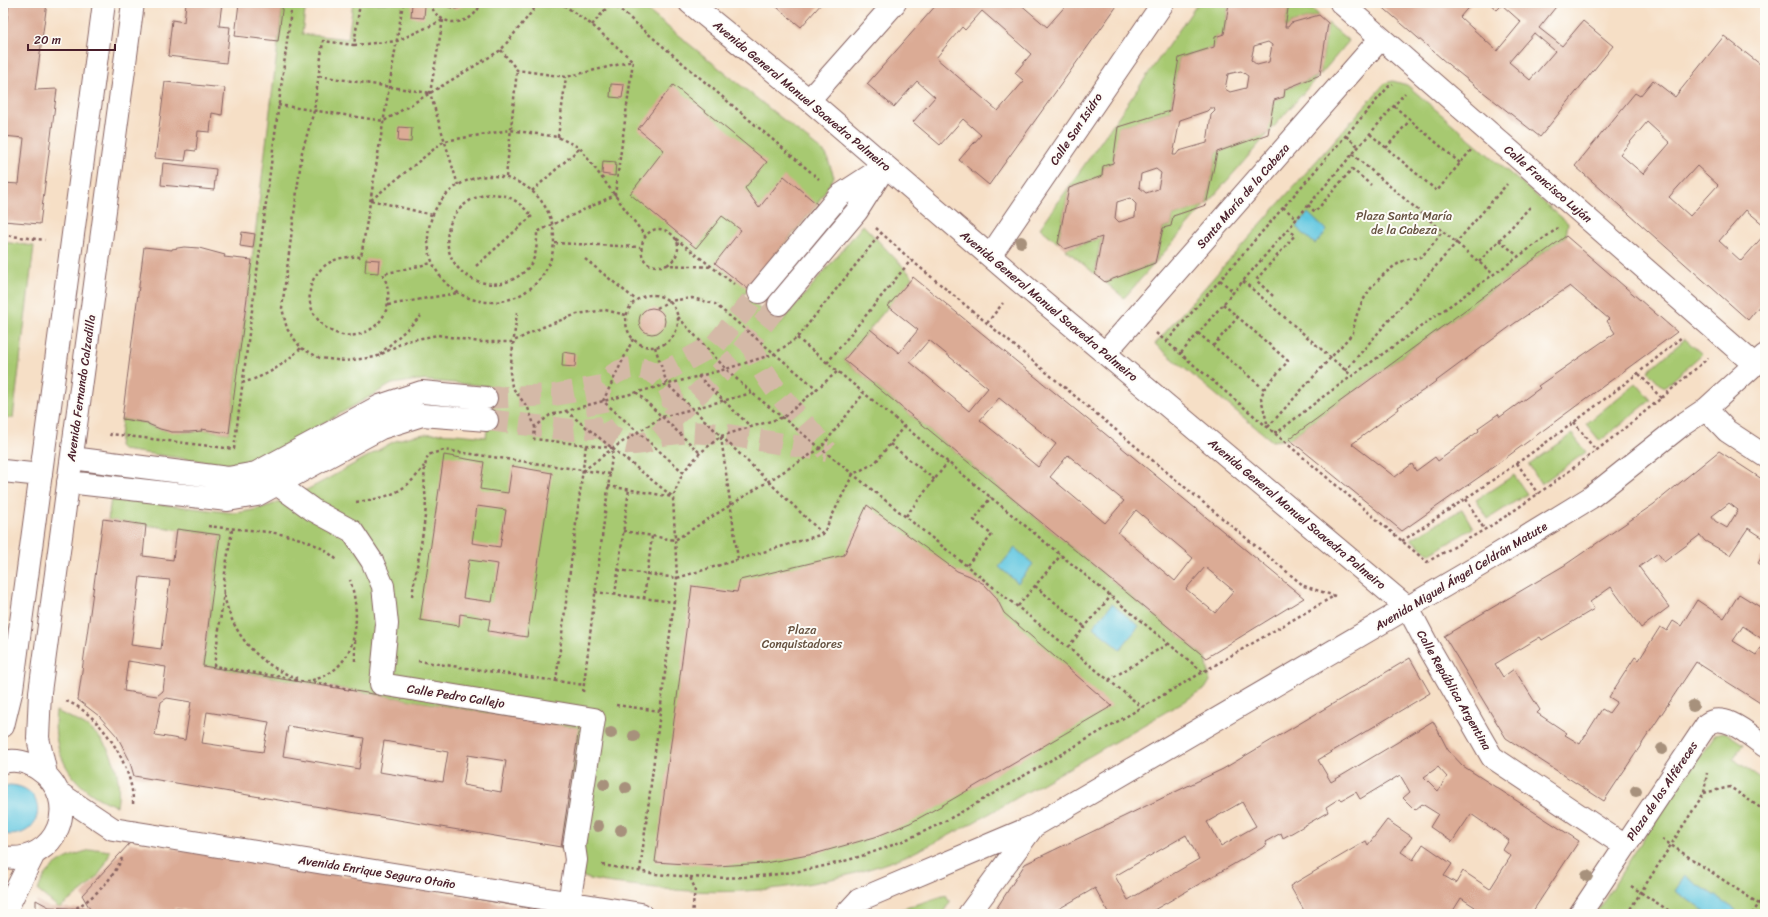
<svg xmlns="http://www.w3.org/2000/svg" width="1768" height="917" font-family="Sriracha,sans-serif">
  <style>
    .green { fill: #a7c971; stroke: #78744e }
    .water { fill: #62c7e0; stroke: #567386 }
    .building { fill: #dbab95; fill-rule: evenodd }
    .lines { fill: none; stroke-linecap: round; stroke-linejoin: round }
    .minor-tunnel { stroke: #d4b9a7; stroke-width: 22; stroke-dasharray: 22 11; stroke-linecap: butt }
    .minor-casing { stroke: #866261; stroke-width: 24 }
    .path { stroke: #866261; stroke-width: 2.5; stroke-dasharray: 3 3; stroke-linecap: butt }
    .minor { stroke: #fff; stroke-width: 22 }
    .tree { fill: #a7917c }
    .labels { text-anchor: middle; dominant-baseline: central; stroke-width: 4; stroke-linejoin: round; paint-order: stroke }
    .street-label { font-size: 12px; fill: #4a1f2b; stroke: #fdfcf7 }
    .park-label { font-size: 12px; fill: #665240; stroke: #fdfcf7 }
  </style>
  <rect width="100%" height="100%" fill="#fdfcf7"/>
  <filter id="ink" filterUnits="userSpaceOnUse"><feTurbulence type="fractalNoise" baseFrequency=".025" numOctaves="2"/><feDisplacementMap in="SourceGraphic" scale="8" xChannelSelector="R" yChannelSelector="G"/><feConvolveMatrix kernelMatrix="1 2 1 2 8 2 1 2 1" color-interpolation-filters="sRGB"/></filter>
  <filter id="wash" filterUnits="userSpaceOnUse"><feTurbulence type="fractalNoise" baseFrequency=".012" numOctaves="4" result="noise"/><feDisplacementMap in="SourceGraphic" scale="16" xChannelSelector="R" yChannelSelector="G"/><feGaussianBlur stdDeviation="0.9" result="paint"/><feColorMatrix in="noise" values="0 0 0 0 0 0 0 0 0 0 0 0 0 0 0 0 0 1.4 0 .05"/><feComposite in="paint" operator="in"/></filter>
  <g filter="url(#wash)">
    <rect width="100%" height="100%" fill="#f6dfc6"/>
    <path class="green" d="M283 3H306L302 34 348 39 353 3H638L826 154 834 177 817 204 743 296 780 324 863 225 913 277 844 360 1206 658 1210 681 1205 689C1150 721 1096 753 1041 784 999 808 957 833 913 853 830 888 736 899 647 887 634 885 594 882 584 877 571 871 566 858 561 847L579 728 203 666 220 535 108 520 111 498 234 513C280 509 323 481 363 459 375 453 388 443 401 439 429 430 457 434 486 437L490 412 489 386 418 380 392 384 261 459 247 464 229 465 123 450 119 446 122 419 148 423V425C166 432 182 433 201 431V429L229 433 252 260Z
      M1198 3H1229L1224 34 1215 37 1214 47 1179 58 1170 111 1119 127 1113 163 1103 166 1102 176 1069 188 1058 243 1040 228Z
      M1289 3H1305L1319 15 1291 23 1288 27H1285Z
      M1328 23 1349 41 1320 75Z
      M1318 76 1206 205 1217 152 1267 134 1274 100 1284 97 1285 89Z
      M1393 81 1407 85 1568 223 1566 236 1289 439 1272 441 1155 344 1385 83Z
      M1205 205 1155 263 1163 228 1171 226 1173 216Z
      M1098 237H1102V240L1100 243 1095 274 1065 249 1096 240Z
      M3 242 34 246 13 418H3Z
      M1155 263 1124 298 1105 282Z
      M1685 339 1702 354 1664 388 1648 371Z
      M1636 383 1651 400 1600 441 1586 424Z
      M1572 434 1586 452 1541 484 1529 465Z
      M1514 475 1527 494 1488 519 1476 500Z
      M1462 509 1473 528 1430 554 1411 539Z
      M56 711C69 717 84 723 94 732 115 752 122 779 117 806 75 793 50 755 56 711Z
      M1725 732 1743 744 1733 759 1765 781V910L1763 914H1595L1649 830 1714 736 1718 733Z
      M96 849 110 851C102 880 82 891 59 908L38 891C45 865 70 854 96 849Z
      M946 895 950 902 942 914H887Z"/>
    <path class="water" d="M1308 213 1327 231 1315 244 1296 227Z
      M1015 548 1033 564 1018 583 999 567Z
      M1112 604 1139 626 1120 649 1093 627Z
      M9 785C51 786 45 842 3 834V787Z
      M1685 876 1736 910 1734 914H1709L1675 891Z"/>
    <g id="blocks">
      <path class="building" d="M9 3H47L35 90 57 89 40 224 3 221V183L19 184 24 138 3 136V51Z
        M186 3H222L219 26 230 27 226 63 168 56 172 20 184 22Z
        M239 3H283L278 41 235 36Z
        M412 3 425 5 424 18 411 17Z
        M444 3H466L464 6 456 9 448 7Z
        M772 3H822L801 27Z
        M938 3H1019L1047 27 1068 3H1119L989 185 959 160 981 135 963 119 940 145 913 122 935 97 917 81 894 107 867 84ZM982 11 1031 54 1015 73 1024 81 998 111 936 58 962 27 965 30Z
        M1229 3H1289L1285 27H1288L1291 23 1319 15 1328 23 1320 75 1285 89 1284 97 1274 100 1268 134 1217 152 1206 205 1173 216 1171 226 1163 228 1155 263 1105 282 1095 274 1102 237 1065 249 1058 243 1069 188 1102 176 1103 166 1113 163 1118 127 1170 111 1179 58 1214 47 1215 37 1224 34ZM1268 42 1272 45 1269 62 1257 65 1251 60 1254 46ZM1241 71 1248 76 1246 88 1230 92 1225 89 1228 74ZM1210 108H1214L1215 111 1211 115 1207 143 1179 151 1176 155H1173L1180 120 1207 111ZM1156 169 1161 173 1158 189 1146 193 1139 187 1141 174ZM1130 198 1136 204 1135 217 1119 222 1115 218 1117 202Z
        M1378 3H1472L1460 17 1497 51 1521 22 1502 5 1497 10 1489 3H1559L1539 28 1562 46 1583 21 1613 46 1540 137 1449 65ZM1534 33 1555 51 1530 80 1509 62Z
        M1724 36 1765 68V226L1746 210 1719 241 1741 261 1765 234V299L1748 320 1575 166 1635 93 1640 96 1653 80 1675 97ZM1647 122 1670 143 1643 174 1620 154ZM1697 166 1718 185 1690 216 1669 197Z
        M165 82 225 88 222 115 212 113 210 132 198 131 196 151 187 150 185 161 155 158Z
        M611 84 624 85 622 98 610 97Z
        M673 85 767 162 745 188 759 208 784 176 817 204 748 289 715 263 741 230 722 216 696 248 630 194 664 150 638 129Z
        M399 127 412 128 411 142 398 141Z
        M603 161 616 162 615 176 602 174Z
        M163 163 216 169 214 190 161 185Z
        M242 232 255 234 253 248 240 246Z
        M1566 236 1677 332 1485 473 1402 531 1289 439ZM1570 286 1609 319 1607 321 1615 333 1538 386 1540 388 1500 417 1498 414 1478 428 1479 431 1438 461 1435 457 1416 471 1412 464 1395 477 1352 444 1399 409 1398 407 1424 390 1515 323Z
        M144 247 172 250V249L184 247 199 248 225 255 224 257 252 260 229 433 201 429 202 431 189 432H172L160 429 148 424V423L122 419Z
        M366 259 379 260 378 273 365 272Z
        M913 277 1098 428 1304 598 1206 658 844 360 870 329 899 353 918 330 888 306ZM929 340 988 388 969 411 910 362ZM999 398 1056 444 1038 467 980 420ZM1068 455 1124 501 1105 523 1050 477ZM1136 510 1193 558 1175 581 1118 533ZM1205 567 1234 591 1215 613 1186 589Z
        M639 321a13 13 0 1 1 26 0a13 13 0 1 1-26 0Z
        M563 352 576 354 575 367 562 366Z
        M1719 451 1765 481V539L1748 528 1730 555 1705 541 1700 535 1664 562 1658 553 1639 567 1669 607 1641 628 1611 587 1590 602 1594 609 1542 640 1540 637 1495 664 1503 677 1514 669 1540 710 1537 713 1567 733 1565 735 1580 744 1602 709 1609 713 1617 702 1609 697 1635 657 1639 660 1660 627 1667 631 1673 621 1681 626 1697 600 1724 618 1739 594 1765 610V641L1743 626 1733 641 1756 655 1765 642V706L1696 662 1604 801 1506 738 1444 636 1565 565 1654 504ZM1729 503 1738 510 1727 528 1715 521 1712 516Z
        M444 455 484 462 480 489 508 493 512 466 552 473 527 637 488 631 490 619 460 614 459 626 420 620ZM477 506 506 510 500 547 472 543ZM469 560 498 564 492 602 463 598Z
        M867 505 957 571 970 576 984 584 996 597 1004 613 1112 706 941 806 910 823 875 837 814 854 765 863 717 866 655 862 692 586 737 592 740 580 844 555Z
        M103 519 146 525 143 556 173 560 177 529 220 535 203 666 579 728 561 847 134 776 129 759 117 736 99 716 78 700ZM140 577 170 580 161 649 131 645ZM128 661 166 667 163 691 157 696 124 691ZM167 698 191 702 185 740 155 735 161 702ZM207 712 269 722 263 752 202 743ZM288 726 364 738 359 769 283 756ZM384 741 448 752 443 782 379 772ZM468 755 506 761 501 792 463 785Z
        M1765 552V568L1758 563Z
        M1410 658 1430 693 1318 760 1331 782 1433 721 1448 750 1463 766 1579 841 1531 914H1471L1475 907 1461 898 1451 914H1306L1290 886 1366 841 1368 845 1387 820 1412 837 1401 852 1413 860 1423 844 1452 864 1444 876 1456 883 1463 871 1490 889 1511 856 1503 850 1509 840 1471 814 1452 842 1430 827 1438 814 1422 804 1415 810 1403 798 1410 792 1400 775 1360 799 1356 792 1342 800 1340 798 1326 807 1328 812 1283 838 1281 833 1265 842 1267 845 1147 914H1104L1108 912 1095 888 1055 911 1057 914H993L1025 864 1223 769ZM1438 767 1447 777 1438 791 1424 777ZM1242 802 1256 826 1221 846 1207 822ZM1186 835 1199 859 1128 900 1115 876Z
        M130 843 254 860 522 907 554 914H191V911L175 908V914H36V900L49 907 90 909 82 895Z"/>
    </g>
  </g>
  <g filter="url(#ink)">
    <use href="#blocks" fill-opacity="0" stroke="#866261" stroke-width="1"/>
    <g class="lines">
      <path class="minor-tunnel" d="M750 341C754 350 757 359 761 367 778 398 806 423 827 451
        M597 406a38 38 0 1 1 76 0a38 38 0 1 1-76 0Z
        M658 375 716 344 759 292
        M486 398 554 395 602 386
        M671 419 736 358 779 304
        M487 420 572 430 602 427
        M661 435 690 432 721 434 827 451"/>
      <g class="minor-casing">
        <path id="minor" d="M690 3 809 100 1020 282 1408 608 1428 646 1492 757 1625 846
          M1341 3 1755 365
          M809 100 895 3
          M990 256 1163 3
          M759 292 839 196 885 166
          M779 304 857 211 881 173
          M1105 353 1381 38
          M1706 409 1727 431 1765 456
          M72 458 228 478 256 473 380 406 422 392 486 398
          M3 471 41 475
          M68 482 228 500 257 495 381 428 422 415 487 420
          M277 484 313 510 352 531 372 561 383 586 387 624 381 684 594 719 574 846 576 860 569 903
          M3 726 12 689 104 3
          M3 762C15 759 28 762 38 769 84 799 57 866 3 857
          M46 774 38 738 40 692 133 3
          M59 793 113 829 641 914
          M4 914 34 854
          M846 914 859 900 1034 826 1482 564 1590 498 1682 425 1706 409 1765 355
          M969 914 1033 827
          M1580 914 1707 724C1725 711 1750 736 1765 746"/>
      </g>
      <path class="path" d="M360 3 354 45 323 41 314 111 302 152 282 308 287 329 301 348 320 358 345 361 376 357 406 341 438 335 479 342H512L543 327 577 314 605 310 626 315
        M403 3 361 257C342 256 328 259 316 275 310 283 308 297 311 307 332 361 409 332 383 274L432 263
        M430 3C438 29 472 28 481 3
        M612 3 819 179
        M443 20 430 93 458 185
        M592 25 611 3
        M354 45 397 41 443 20
        M501 50 517 70 566 77 633 61
        M319 76 430 93
        M278 105 384 121 501 50 539 3
        M1394 106 1460 163
        M1370 134 1437 191 1471 150
        M1346 136 1359 147
        M558 137 566 77
        M1386 148 1410 120
        M1352 154 1493 274
        M428 239a63 63 0 1 1 126 0a63 63 0 1 1-126 0Z
        M506 177 517 70
        M532 191 580 148
        M371 200 444 141 510 130 558 137 580 148 645 236
        M371 200 432 215
        M1308 205 1315 212 1352 169 1371 185
        M1283 207 1297 219
        M876 228 911 260 1304 586 1335 596
        M3 235 45 240
        M676 239 734 284
        M1499 240 1518 256
        M555 243 640 247
        M585 259 636 300
        M1479 262 1532 205
        M667 265C679 258 683 242 670 233 641 213 625 275 667 265L713 267
        M476 266 532 216C525 209 518 201 508 197 473 184 437 219 450 254 463 290 513 294 532 262 537 253 537 242 537 232L615 195 633 61 592 25 561 3
        M1220 280 1234 292
        M1243 281 1352 376
        M626 321a26 26 0 1 1 52 0a26 26 0 1 1-52 0Z
        M1273 296 1256 280 1295 235 1288 229
        M1223 304 1288 361 1264 389 1261 398 1268 427
        M388 305 457 293
        M657 308 669 301 692 298 715 304 817 389
        M517 312 510 372 512 387 528 408 535 427
        M678 317 726 369 752 393 1142 707
        M987 323 1003 303
        M1156 333 1427 562C1453 547 1481 533 1506 516 1577 468 1644 414 1708 358
        M1198 333 1264 389
        M797 338 1203 672
        M633 339 603 401 683 472
        M1167 341 1389 86 1393 84
        M1213 346 1238 317
        M655 347 667 384 823 534
        M1181 353 1405 93
        M380 354 421 316
        M827 363 911 260
        M1345 371 1507 184
        M1639 374 1662 399
        M698 376 750 426
        M242 383C269 375 280 367 301 348
        M636 392 700 453
        M566 411 673 497
        M1574 422 1596 451
        M1268 427 1353 333C1356 302 1377 274 1405 260 1410 258 1416 259 1420 257 1427 253 1437 238 1443 231
        M1274 432H1278L1324 396 1558 228
        M110 436 111 434 234 449 292 3
        M721 437 738 559
        M890 444 935 480
        M613 448 534 439 535 427 550 415 726 369 774 354 797 338 882 232
        M1517 463 1538 494
        M583 471 613 448 662 417 752 393
        M608 486 673 497
        M1466 499 1484 529
        M356 502C388 498 405 493 424 466
        M906 516 948 462
        M208 526C251 532 305 528 338 561
        M232 530C230 545 222 581 224 594 231 633 259 666 297 678
        M623 531 675 540 821 448 864 393
        M1402 541C1499 477 1595 411 1683 336
        M967 565 992 535 974 520 991 497
        M618 570 677 578 823 534 853 474 875 463 904 426
        M1035 586 1085 627
        M224 592 214 666C237 670 260 674 283 677 291 679 300 682 307 681 357 674 363 619 350 580
        M595 592 674 602
        M615 595 629 489
        M412 596C416 570 422 543 425 516 428 494 420 478 428 455L444 450 610 474
        M644 599 652 536
        M1018 606 1061 555
        M355 640V663
        M1068 647 1111 596
        M418 661 584 685
        M1109 680 1169 643
        M307 681 355 690
        M556 681 586 445
        M583 692 613 448
        M66 701C102 714 135 769 133 806
        M616 705 660 711
        M1704 793 1730 787 1765 811
        M1662 839 1765 908
        M602 865 656 874 690 877 695 889 692 914
        M640 871 677 578 673 497 683 472 700 453 721 436 784 417 838 371
        M690 877C786 882 874 861 958 814L1334 596
        M1631 886 1674 914
        M66 914C90 901 111 883 122 858
        M1627 914 1704 793 1707 773
        M1752 914 1765 895"/>
      <use href="#minor" class="minor"/>
    </g>
    <g class="tree">
      <circle cx="1021" cy="242" r="6"/>
      <circle cx="1693" cy="706" r="6"/>
      <circle cx="611" cy="733" r="6"/>
      <circle cx="634" cy="736" r="6"/>
      <circle cx="1662" cy="749" r="6"/>
      <circle cx="604" cy="784" r="6"/>
      <circle cx="626" cy="788" r="6"/>
      <circle cx="1636" cy="791" r="6"/>
      <circle cx="598" cy="826" r="6"/>
      <circle cx="621" cy="830" r="6"/>
      <circle cx="1587" cy="876" r="6"/>
    </g>
  </g>
  <g class="labels">
    <g class="street-label">
      <text transform="translate(802 96) rotate(40)">Avenida General Manuel Saavedra Palmeiro</text>
      <text transform="translate(1076 129) rotate(-56)">Calle San Isidro</text>
      <text transform="translate(1548 184) rotate(41)">Calle Francisco Luján</text>
      <text transform="translate(1243 196) rotate(-49)">Santa María de la Cabeza</text>
      <text transform="translate(1049 306) rotate(40)">Avenida General Manuel Saavedra Palmeiro</text>
      <text transform="translate(81 388) rotate(-82)">Avenida Fernando Calzadilla</text>
      <text transform="translate(1297 514) rotate(40)">Avenida General Manuel Saavedra Palmeiro</text>
      <text transform="translate(1461 576) rotate(-31)">Avenida Miguel Ángel Celdrán Matute</text>
      <text transform="translate(1454 690) rotate(60)">Calle República Argentina</text>
      <text transform="translate(456 696) rotate(9)">Calle Pedro Callejo</text>
      <text transform="translate(1662 791) rotate(-56)">Plaza de los Alféreces</text>
      <text transform="translate(377 872) rotate(9)">Avenida Enrique Segura Otaño</text>
    </g>
    <g class="park-label">
      <text x="1404" y="216">Plaza Santa María<tspan x="1404" dy="14">de la Cabeza</tspan></text>
      <text x="802" y="630">Plaza<tspan x="802" dy="14">Conquistadores</tspan></text>
    </g>
  </g>
  <rect width="1768" height="917" fill="none" stroke="#fdfcf7" stroke-width="16"/>
  <path d="M28 44v6h87v-6" fill="none" stroke="#4a1f2b" stroke-width="2"/>
  <text x="34" y="44" font-size="12" fill="#4a1f2b" stroke="#fdfcf7" stroke-width="3" paint-order="stroke">20 m</text>
</svg>
